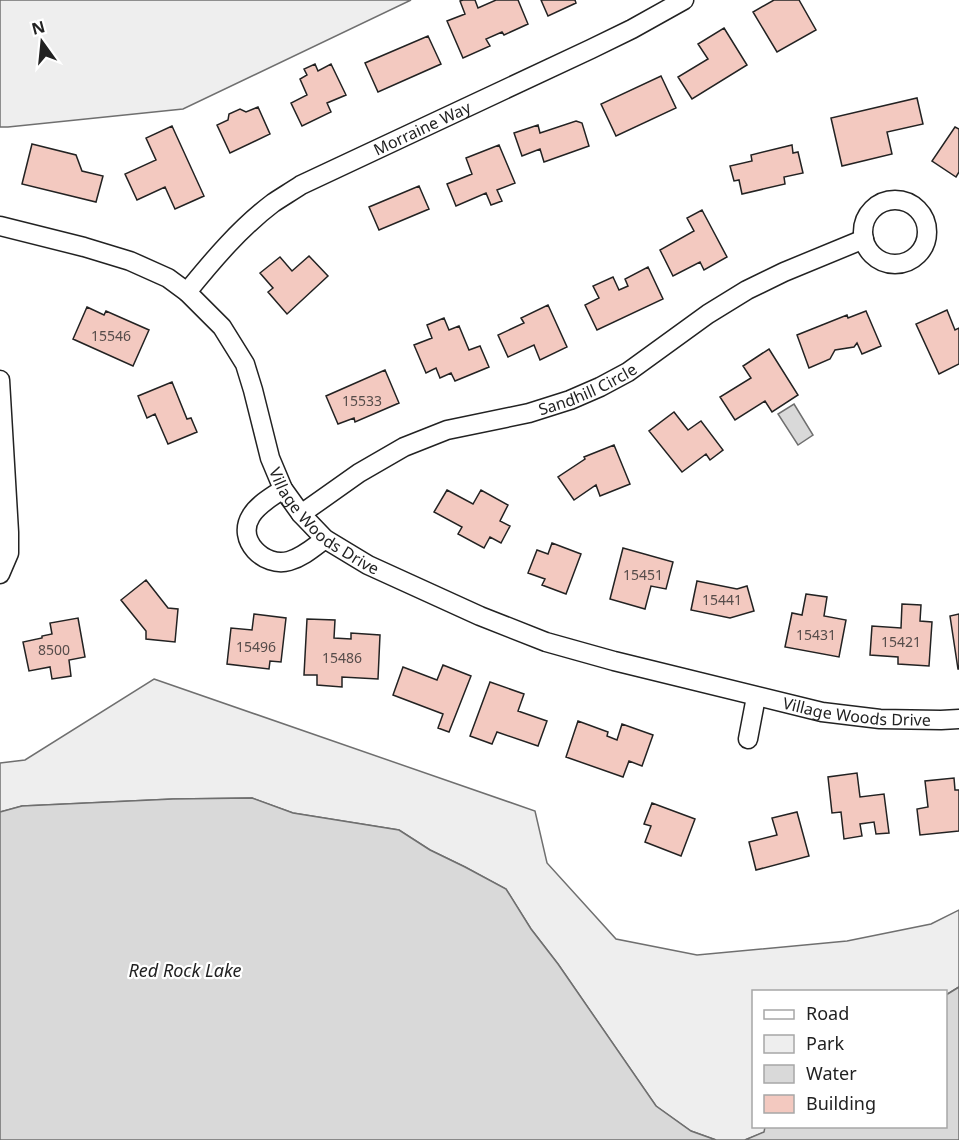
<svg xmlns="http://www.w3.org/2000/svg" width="959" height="1140" font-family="'Noto Sans',sans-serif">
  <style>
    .green { fill: #eee; stroke: #6f6f6f; stroke-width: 1.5 }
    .water { fill: #d9d9d9; stroke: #6f6f6f; stroke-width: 1.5 }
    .building { fill: #f3c9c0; stroke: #222; stroke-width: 1.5 }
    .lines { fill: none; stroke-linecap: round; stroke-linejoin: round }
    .street-casing { stroke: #222; stroke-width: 21 }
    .street { stroke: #fff; stroke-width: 18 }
    .labels { text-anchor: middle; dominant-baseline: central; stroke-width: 4.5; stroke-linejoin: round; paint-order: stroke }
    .number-label { font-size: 14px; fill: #564c4a }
    .street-label { font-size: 16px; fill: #222; stroke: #fff }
    .water-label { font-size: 18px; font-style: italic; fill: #222; stroke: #fff }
  </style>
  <rect width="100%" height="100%" fill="#fff"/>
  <path class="green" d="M0 0H411L183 109 8 127H0Z
    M154 679 535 811 547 863 616 939 697 955 847 941 931 924 959 910V987L946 995V992H754V1126L765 1127V1132L745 1140H716L691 1131 656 1106 558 964 531 929 506 889 465 867 430 850 399 830 293 813 252 798 173 799 22 806 0 812V763L25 760Z"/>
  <path class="water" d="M794 404 813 435 798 445 778 414Z
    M252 798 293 813 399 830 430 850 465 867 506 889 531 929 558 964 656 1106 691 1131 716 1140H0V812L22 806 173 799Z
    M959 987V1140H745L764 1132 765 1127 946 1126V995Z"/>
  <path class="building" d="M463 0H475L478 8 496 0H518L528 24 504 35 502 32 486 39 490 46 463 58 447 21 465 14 460 1Z
    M541 0H575L576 3 548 16Z
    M774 0H799L816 30 777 52 753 12Z
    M724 28 747 65 692 99 678 77 708 59 698 44Z
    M428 36 441 64 378 92 365 63Z
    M315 64 318 71 331 64 346 95 327 103 331 112 302 126 291 103 307 95 300 79 307 75 304 69Z
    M661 76 676 108 616 136 601 104Z
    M917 98 923 124 887 132 892 154 842 166 831 118Z
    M258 107 270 134 230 153 217 125 228 120 229 114 240 109 246 112Z
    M576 121 582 123 589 146 544 162 540 149 522 156 514 133 538 125 540 133Z
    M172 126 204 196 175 209 165 187 137 200 125 174 156 160 146 138Z
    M955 127 959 129V172L956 177 932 161Z
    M32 144 76 155 82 171 103 176 96 202 22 184Z
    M499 145 515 183 497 190 502 201 491 205 486 193 456 206 447 184 472 174 466 158Z
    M792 145 793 153 798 152 803 173 784 177 785 184 742 194 739 180 734 181 730 166 752 161 751 155Z
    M419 186 429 209 379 230 369 207Z
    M702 210 727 257 704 270 700 262 673 276 660 250 694 231 687 218Z
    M309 256 328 276 287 314 268 292 273 288 260 273 280 257 292 271Z
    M648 267 663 299 597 330 585 305 599 298 593 286 613 277 619 290 628 286 625 279Z
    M548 305 567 347 540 360 534 345 508 357 498 335 524 323 521 318Z
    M87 307 104 315 106 311 149 330 133 366 73 339Z
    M947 310 955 330 959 328V364L939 374 916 324Z
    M866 311 881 346 862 354 857 343 854 347 835 350 830 359 809 368 797 335 847 315 848 318Z
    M444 318 449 330 459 326 469 350 480 346 489 367 455 381 451 373 440 378 436 368 426 373 414 345 432 338 427 325Z
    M769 349 798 395 772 412 765 401 735 420 720 397 751 378 743 366Z
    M385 370 399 403 355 422 354 418 338 424 326 396Z
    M172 382 187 419 191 418 197 432 168 444 155 414 147 418 138 396Z
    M674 412 688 430 701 421 723 450 710 460 706 454 682 472 649 431Z
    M614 445 630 484 600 496 596 485 574 500 558 477 585 459 584 457Z
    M447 490 473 504 481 490 508 505 500 521 510 526 501 543 490 537 484 548 458 534 462 527 434 512Z
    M552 543 581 554 566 594 542 585 545 579 528 573 537 550 548 554Z
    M623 548 673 562 666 589 651 586 645 609 610 599Z
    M146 580 168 608 178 609 175 642 146 639V631L121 600Z
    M697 581 737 589 747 586 754 611 730 618 691 610Z
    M806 594 827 597 824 616 846 620 839 657 785 647 792 613 802 615Z
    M902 604 921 605 920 621 932 622 929 666 898 664V657L870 655 872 626 901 628Z
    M254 614 286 618 281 662 270 661 269 669 227 664 231 628 252 630Z
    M959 614V669H958L950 616Z
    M78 618 85 657 69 660 71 676 52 679 50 667 29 671 23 642 42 638V636L52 634 50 623Z
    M307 619 335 620 334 638 351 639V633L380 635 378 679 342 677V687L317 685V675H304Z
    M443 665 471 676 449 732 438 728 443 714 393 695 403 667 437 680Z
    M490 682 524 694 518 711 547 721 538 746 497 732 492 744 470 736Z
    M578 721 608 732 607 736 617 740 622 724 653 735 642 766 629 761 623 777 566 757Z
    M857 773 860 797 884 794 889 833 876 834 874 822 860 824 862 836 844 839 841 812 832 813 828 777Z
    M954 778 955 790H959V831L920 835 917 809 928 807 925 781Z
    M652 803 695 819 681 856 645 842 651 826 644 824Z
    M797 812 809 856 756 870 749 842 777 835 772 818Z"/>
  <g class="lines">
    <g class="street-casing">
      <g id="street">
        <circle cx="895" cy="232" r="32"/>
        <path id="s1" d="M0 226 84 247 130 261 168 278 187 292 222 327 245 364 253 390 270 458 283 489 301 514 325 539 368 565 480 616 546 642 614 661 822 712 880 719 941 720 959 719"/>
        <path id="s2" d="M187 292C213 260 240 228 273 203 282 197 292 191 301 185L591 49 632 29 684 0"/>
        <path d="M0 380 9 532V553L0 574"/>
        <path d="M283 489C272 497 258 504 251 516 236 540 264 568 289 561 303 557 314 547 325 539"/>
        <path id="s3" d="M301 514 359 473 404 447 447 430 529 413 570 400 600 387 628 372 708 314 747 290 784 272 864 239"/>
        <path d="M748 739 756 697"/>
      </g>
    </g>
    <use href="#street" class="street"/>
  </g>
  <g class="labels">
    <g class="number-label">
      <text x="111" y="335">15546</text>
      <text x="362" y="400">15533</text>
      <text x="643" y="574">15451</text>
      <text x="722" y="599">15441</text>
      <text x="816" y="634">15431</text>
      <text x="901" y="641">15421</text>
      <text x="256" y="646">15496</text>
      <text x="54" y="649">8500</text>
      <text x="342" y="657">15486</text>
    </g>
    <g class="street-label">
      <text stroke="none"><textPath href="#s2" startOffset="291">Morraine Way</textPath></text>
      <text stroke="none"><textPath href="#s3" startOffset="316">Sandhill Circle</textPath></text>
      <text stroke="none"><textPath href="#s1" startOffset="476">Village Woods Drive</textPath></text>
      <text stroke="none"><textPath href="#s1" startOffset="1053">Village Woods Drive</textPath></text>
    </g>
    <g class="water-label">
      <text x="185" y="970">Red Rock Lake</text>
    </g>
  </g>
  <rect x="752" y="990" width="195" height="138" fill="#ffffff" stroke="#a7a7a7" stroke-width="1.5"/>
  <rect x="764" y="1010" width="30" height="9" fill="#ffffff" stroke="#a7a7a7" stroke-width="1.5"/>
  <text x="806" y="1020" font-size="18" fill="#222222">Road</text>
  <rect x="764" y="1035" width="30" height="18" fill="#eeeeee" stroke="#a7a7a7" stroke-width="1.5"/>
  <text x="806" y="1050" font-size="18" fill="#222222">Park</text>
  <rect x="764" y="1065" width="30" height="18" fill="#d9d9d9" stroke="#a7a7a7" stroke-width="1.5"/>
  <text x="806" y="1080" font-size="18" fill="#222222">Water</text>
  <rect x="764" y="1095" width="30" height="18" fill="#f3c9c0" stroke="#a7a7a7" stroke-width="1.5"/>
  <text x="806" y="1110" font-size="18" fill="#222222">Building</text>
  <g transform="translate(42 42) rotate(345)" stroke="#ffffff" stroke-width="4.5" paint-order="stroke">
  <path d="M0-4.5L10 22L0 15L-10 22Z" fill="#222222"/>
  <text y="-9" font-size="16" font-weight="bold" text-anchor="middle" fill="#222222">N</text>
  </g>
</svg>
